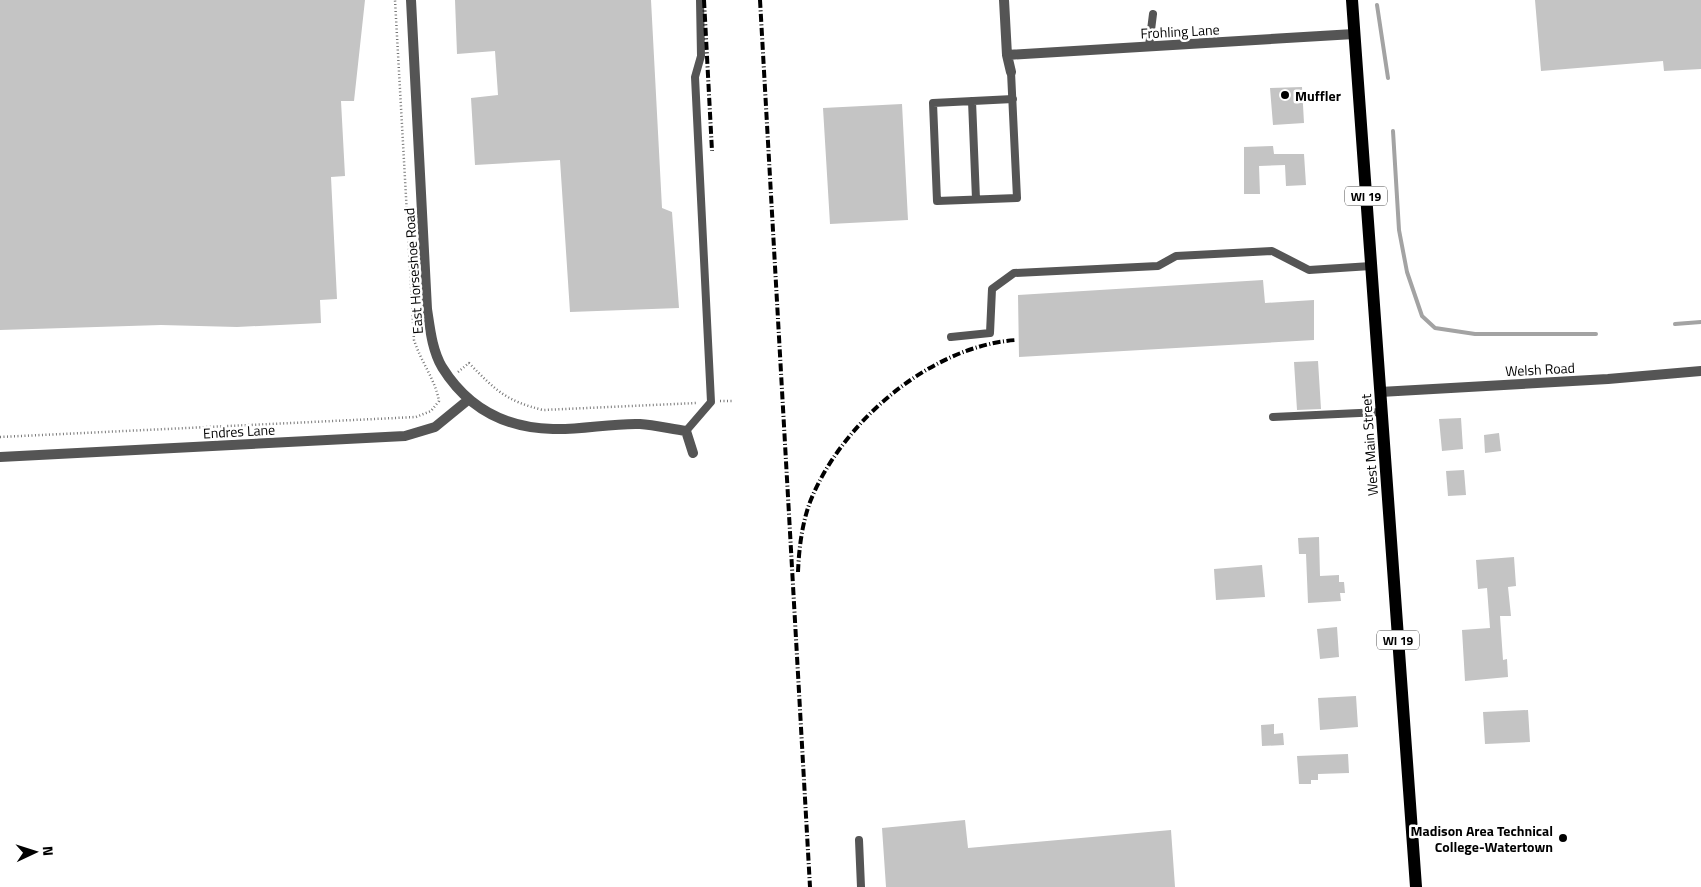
<svg xmlns="http://www.w3.org/2000/svg" width="1701" height="887" font-family="'Titillium Web',sans-serif">
  <style>
    .lines { fill: none; stroke-linecap: round; stroke-linejoin: round }
    .stream { stroke: #a3a3a3; stroke-width: 4 }
    .building { fill: #c4c4c4 }
    .path { stroke: #777; stroke-width: 2.5; stroke-dasharray: 1 2.5; stroke-linecap: butt }
    .service { stroke: #555; stroke-width: 8 }
    .minor { stroke: #555; stroke-width: 10 }
    .primary { stroke: #000; stroke-width: 12 }
    .rail { stroke: #000; stroke-width: 4; stroke-dasharray: 8 2.5 1 2.5; stroke-linecap: butt }
    .poi-dot { fill: #000; stroke: #fff; stroke-width: 2 }
    .labels { text-anchor: middle; dominant-baseline: central; stroke-width: 5; stroke-linejoin: round; paint-order: stroke }
    .shield { fill: #fff; stroke: #4c4c4c; stroke-width: 1 }
    .shield-label { font-size: 12px; font-weight: bold; fill: #000 }
    .street-label { font-size: 14px; fill: #000; stroke: #fff }
    .poi-label { font-size: 14px; font-weight: bold; fill: #000; stroke: #fff; text-anchor: start }
  </style>
  <rect width="100%" height="100%" fill="#fff"/>
  <g class="lines">
    <path class="stream" d="M1377 5 1388 78
      M1393 131 1399 230 1407 272 1422 316 1435 328 1475 334H1596
      M1675 324 1701 322"/>
  </g>
  <path class="building" d="M0 0H365L354 101H341L345 176 331 177 337 299 320 300 321 323 237 327 161 325 0 330Z
    M455 0H651L662 208 672 212 679 308 570 312 560 160 475 165 471 98 498 95 495 51 457 54Z
    M1535 0H1701V69L1664 71 1663 61 1541 71Z
    M1302 87 1304 123 1273 125 1270 88Z
    M902 104 908 220 830 224 823 108Z
    M1273 146 1274 154H1304L1306 185 1286 186 1285 165 1259 166 1260 194H1244V147Z
    M1263 280 1265 303 1314 300V340L1019 357 1018 295Z
    M1318 361 1321 409 1297 410 1294 362Z
    M1461 418 1463 449 1442 451 1439 419Z
    M1499 433 1501 451 1485 453 1484 435Z
    M1464 470 1466 495 1448 496 1446 471Z
    M1319 537 1320 576 1339 575V582H1344L1345 593H1340L1341 601 1308 603 1306 554H1299L1298 538Z
    M1514 557 1516 586 1508 587 1511 616H1500L1503 660 1507 659 1508 677 1465 681 1462 630 1490 628 1487 588 1478 589 1476 560Z
    M1262 565 1265 597 1216 600 1214 569Z
    M1337 627 1339 657 1320 659 1317 629Z
    M1356 696 1358 727 1320 730 1318 698Z
    M1528 710 1530 742 1485 744 1483 712Z
    M1274 724V734L1283 733 1284 745 1262 746 1261 725Z
    M1348 754 1349 773 1318 774V780H1311V784H1299L1297 756Z
    M965 820 968 848 1171 830 1175 887H886L882 828Z"/>
  <g class="lines">
    <path class="path" d="M458 372 469 363C495 390 506 401 543 410L697 403
      M720 401H733
      M0 437 416 417 431 411 439 401C435 379 421 362 414 340L395 0"/>
    <path class="service" d="M1149 46 1153 14
      M1011 72 1017 198 937 201 933 103 1013 99
      M972 101 976 199
      M951 337 990 333 992 289 1014 273 1158 266 1176 256 1272 251 1309 270 1371 266
      M1273 417 1381 412
      M686 431 711 402 695 77 701 56 700 0
      M859 840 861 887"/>
    <path class="minor" d="M411 0 427 309C430 328 432 350 442 367 468 409 505 428 553 429 582 430 611 423 640 424 655 425 671 429 686 431L693 453
      M1004 0 1007 55 1011 72
      M1007 55 1354 34
      M1380 392 1608 379 1701 371
      M0 457 405 436 435 427 468 400"/>
    <path class="primary" d="M1352 0 1416 887"/>
    <path class="rail" d="M704 0 712 151
      M760 0 810 887
      M798 572C799 548 802 524 810 502 841 423 930 346 1016 340"/>
  </g>
  <g class="poi-dot">
    <circle cx="1285" cy="95" r="5"/>
    <circle cx="1563" cy="838" r="5"/>
  </g>
  <g class="labels">
    <g class="shield">
      <rect x="1345" y="186.5" width="42" height="19" rx="4"/>
      <rect x="1377" y="630.5" width="42" height="19" rx="4"/>
    </g>
    <g class="shield-label">
      <text x="1366" y="196">WI 19</text>
      <text x="1398" y="640">WI 19</text>
    </g>
    <g class="street-label">
      <text transform="translate(1180 31) rotate(-3)">Frohling Lane</text>
      <text transform="translate(413 271) rotate(-94)">East Horseshoe Road</text>
      <text transform="translate(1540 369) rotate(-3)">Welsh Road</text>
      <text transform="translate(239 431) rotate(-3)">Endres Lane</text>
      <text transform="translate(1369 445) rotate(-94)">West Main Street</text>
    </g>
    <g class="poi-label">
      <text x="1295" y="95">Muffler</text>
      <text x="1553" y="830" text-anchor="end">Madison Area Technical<tspan x="1553" dy="16">College-Watertown</tspan></text>
    </g>
  </g>
  <g transform="translate(35 852) rotate(86)" stroke="#ffffff" stroke-width="4" paint-order="stroke">
  <path d="M0-4L9 19L0 12L-9 19Z" fill="#000000"/>
  <text y="-8" font-size="14" font-weight="bold" text-anchor="middle" fill="#000000">N</text>
  </g>
</svg>
